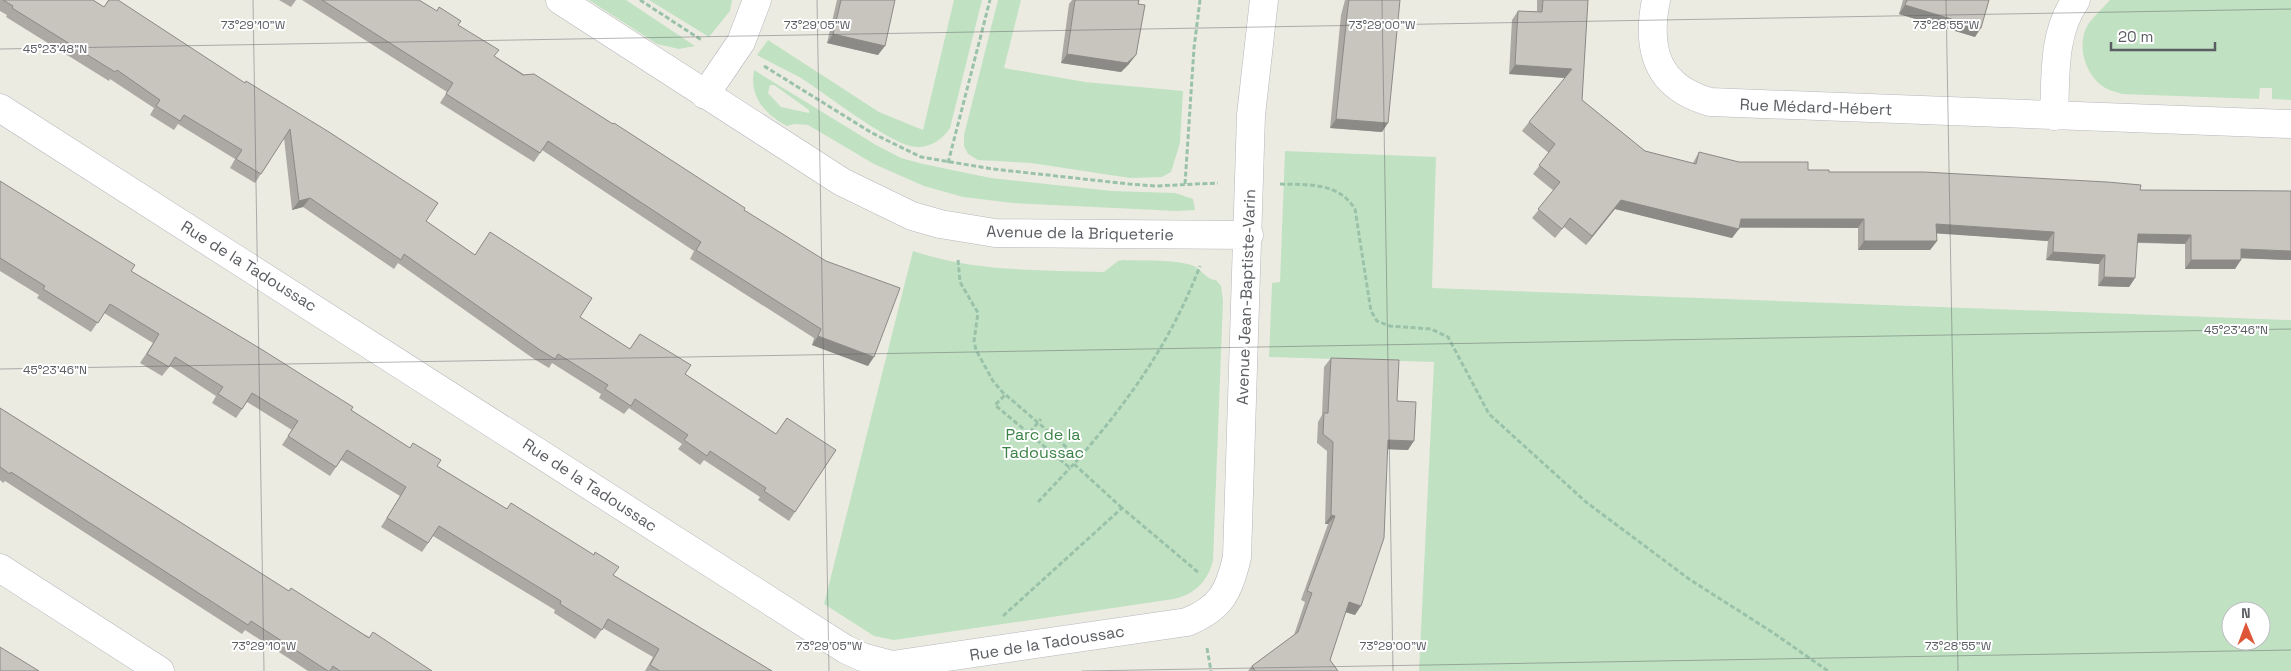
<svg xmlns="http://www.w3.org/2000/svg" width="2291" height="671" font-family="'Space Grotesk',sans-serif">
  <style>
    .green { fill: #c0e2c3; fill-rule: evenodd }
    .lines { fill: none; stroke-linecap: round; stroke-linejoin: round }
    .minor-casing { stroke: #b4b7bc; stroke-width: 29 }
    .path { stroke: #9ac2a9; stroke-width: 3; stroke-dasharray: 5 2.5; stroke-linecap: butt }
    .minor { stroke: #fff; stroke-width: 28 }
    .wall { fill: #aca9a4 }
    .shaded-wall { fill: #8c8a86 }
    .building { fill: #c8c5bf; stroke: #8c8a86 }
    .ticks { fill: none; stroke: #5a5d62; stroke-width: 1; stroke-opacity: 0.45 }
    .labels { text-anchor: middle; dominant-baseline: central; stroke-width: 4; stroke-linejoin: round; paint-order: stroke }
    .street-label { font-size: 16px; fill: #5a5d62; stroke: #fff }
    .park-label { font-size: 16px; fill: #3a8145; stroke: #fff }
    .ticks-label { font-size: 12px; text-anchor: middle; fill: #5a5d62; stroke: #fff; stroke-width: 4; stroke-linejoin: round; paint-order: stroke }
  </style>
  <rect width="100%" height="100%" fill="#ecebe2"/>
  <path class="green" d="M589 0H626L695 46 679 49 657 44Z
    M649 0H732L730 11 709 37Z
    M954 0H982L950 128C943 139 931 147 918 147 894 148 825 93 801 78 786 70 771 63 757 55L768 40 879 112 923 130Z
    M998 0H1021L1004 68 1085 82 1183 91 1180 143 1171 172 1162 177 1130 178 1031 163 978 160 968 154 964 146V135Z
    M2110 0H2291V100L2272 99V88H2260L2259 99 2122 94C2117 92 2111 91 2107 89 2085 77 2075 44 2089 23 2095 15 2103 8 2110 0Z
    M754 70 876 145 901 158 923 164 991 178 1112 191 1175 193 1193 199 1195 210 1176 211 1013 203 963 197 924 186 874 164 808 125 794 124 787 126C765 114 749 97 754 70ZM770 85H774L809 110V113L781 107 768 93Z
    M1285 151 1436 157 1432 288 2291 320V671H1419L1434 362 1269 357 1272 283 1280 282ZM2231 611H2261V641H2231Z
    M913 251C974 272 1041 270 1104 272L1118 261 1123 260C1143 261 1176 259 1194 266 1202 270 1207 280 1216 280L1221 286 1223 301 1213 561C1207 582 1195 594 1174 599L894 640 874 636 824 604Z"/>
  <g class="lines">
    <g class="minor-casing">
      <path id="minor" d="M560 0 842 182 912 216 940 224 995 233 1249 235
        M1656 0C1646 50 1657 87 1710 102L2291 124
        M705 95 741 42 757 0
        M0 108 845 649 862 657 892 665 1187 622C1221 608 1229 592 1237 557L1251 115 1264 0
        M2054 116C2056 77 2052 34 2076 0
        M0 568 160 671"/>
    </g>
    <path class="path" d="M640 0 703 41
      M764 66 872 133 921 157 993 169 1129 184 1155 186 1218 183
      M948 163 990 0
      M1185 184 1194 48 1200 0
      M1280 184C1309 185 1338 182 1355 209L1371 311 1377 321 1390 326 1431 329 1448 337 1489 414 1586 502 1689 579 1772 632 1828 671
      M958 260 960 282 978 313 974 341 976 350 993 381 1005 395 995 405 1070 468 1074 464
      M1006 395 1079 458
      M1025 438 1041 419
      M1038 502 1070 468
      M1122 508 1074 464C1128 402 1170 344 1200 266
      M1003 616 1122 508 1199 573
      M1207 648 1211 671"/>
    <use href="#minor" class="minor"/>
  </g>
  <path class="wall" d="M0 0H93L104 7 108 0 475 255 490 232 580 317 630 349 640 334 685 374 776 434 836 450 789 521 758 500 760 497 704 460 700 465 678 449 682 444 629 408 624 414 599 398 601 394 552 363 549 368 534 359 398 263 394 269 303 207 292 210 284 138 255 183 230 168 235 159 178 124 174 130 150 115 154 108 110 79 109 81 6 17 7 15 0 11Z
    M279 0H296L291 7Z
    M302 0H419L458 25 494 56 744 210 868 366 812 345 814 338 690 259 694 251 542 150 534 162 440 103 447 92Z
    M837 0H895L878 55 827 43Z
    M1072 0H1139L1129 64 1121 72 1061 63 1069 4Z
    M1345 0H1400L1382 132 1330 128 1341 15Z
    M1537 0H1588L1582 100 1645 151 1693 163 1699 152 1739 162 1829 172 2140 190 2291 191V260L2241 258 2235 269H2185V244L2137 243 2135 278 2129 287 2098 286 2099 264 2046 260 2048 241 1937 233V241L1930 250H1858V228H1739L1732 238 1615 209 1586 245 1564 227 1555 238 1532 218 1554 191 1533 174 1549 153 1522 131 1529 122 1565 78 1509 74 1512 20 1518 11 1537 12Z
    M1903 0H1989L1975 37 1899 14Z
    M0 181 131 271 351 410 437 466 507 509 511 503 613 575 772 671H645L653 657 603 628 595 639 554 613 555 610 433 536 422 552 381 527 400 496 341 460 330 476 282 445 292 430 247 402 236 418 212 403 216 396 170 366 162 376 140 363 153 343 104 313 91 332 37 298 39 295 0 271Z
    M1331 358 1397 401 1408 450 1388 449 1355 615 1345 612 1330 660 1338 671H1248L1252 666 1294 635 1305 602 1301 600 1328 524H1325L1327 451 1317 443 1318 422 1322 415 1324 367Z
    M0 408 289 591 369 637 432 671H308L245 630 242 634 5 481 3 483 0 480Z"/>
  <path class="shaded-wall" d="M1905 5 1981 28 1975 37 1899 14Z
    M833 34 885 46 878 55 827 43Z
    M1067 54 1136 55 1129 64 1121 72 1061 63Z
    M1515 65 1572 69 1566 78 1509 74Z
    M1336 119 1388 123 1382 132 1330 128Z
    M310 198 303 207 292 210 299 201Z
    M1621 200 1739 229 1732 238 1615 209 1586 245 1592 236Z
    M1741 219H1864L1858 228 1735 227Z
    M1936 224 2054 232 2048 241 1930 233Z
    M2138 234 2191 235 2185 244 2132 242Z
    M1864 241H1937L1930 250H1858Z
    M2241 249 2291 251V260L2235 258Z
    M2053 252 2105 255 2099 264 2046 260Z
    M2191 260H2241L2235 269H2185Z
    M2104 277 2135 278 2129 287 2098 286Z
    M818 336 874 357 868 366 812 345Z
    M1388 440 1414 441 1408 450 1382 449Z
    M1331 515 1335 516 1328 524H1325Z
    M1349 602 1361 606 1355 615 1342 611Z"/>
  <path class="building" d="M3 0H93L104 7 109 0H118L245 83 246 81 329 132 438 203 426 221 475 255 490 232 592 298 580 317 630 349 640 334 691 365 685 374 776 434 787 418 836 450 795 512 764 491 766 488 710 451 707 456 684 440 688 435 635 399 631 406 605 389 608 385 558 354 555 359 540 350 404 254 401 260 310 198 299 201 290 129 261 174 236 159 242 150 184 115 180 121 156 106 160 100 117 70 115 72 12 8 13 6Z
    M322 0H419L437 11 439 7 461 21 458 25 499 50 494 56 523 75 534 74 613 124 614 123 745 208 744 210 826 261 900 288 874 357 818 336 821 329 696 250 701 242 548 141 540 153 446 94 453 83Z
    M841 0H895L885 46 833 34Z
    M1075 0H1139L1138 4 1145 5 1136 55 1127 63 1067 54Z
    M1349 0H1400L1388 123 1336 119 1348 6Z
    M1543 0H1588L1582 100 1645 151 1696 164 1699 152 1739 162H1808V170H1829V172H1924L2107 182 2141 185 2140 190 2291 191V251L2241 249V260H2191V235L2138 234 2135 278 2104 277 2105 255 2053 252 2054 232 1936 224 1937 241H1864V219H1741L1739 229 1621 200 1592 236 1570 218 1562 229 1538 209 1560 182 1539 165 1555 144 1529 122 1572 69 1515 65 1518 11 1542 12Z
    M1907 0H1989L1981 28 1905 5Z
    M0 181 135 265 131 271 261 349 353 407 351 410 410 448 413 443 441 460 437 466 507 509 511 503 594 555 595 552 619 567 613 575 772 671H660L650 665 659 649 608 619 602 630 560 604 561 601 439 526 428 543 387 518 406 487 347 450 336 467 288 436 298 421 252 393 242 409 218 394 223 387 175 357 169 367 147 354 159 334 110 304 98 323 43 289 45 286 0 258Z
    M1331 358 1399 360 1397 401 1416 402 1414 441 1388 440 1384 538 1361 606 1349 602 1330 660 1338 671H1255L1252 666 1298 632 1312 593 1307 591 1335 516 1331 515 1333 442 1323 434 1324 413H1328Z
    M0 408 289 591 291 588 369 638 373 632 432 671H340L333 666 330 671H328L251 621 248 625 11 472 10 474 0 467Z
    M0 647 39 671H0Z"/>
  <path class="ticks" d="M253 0 264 671M817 0 829 671M1382 0 1393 671M1946 0 1958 671M0 49 2291 9M0 369 2291 329M1082 671 2291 650"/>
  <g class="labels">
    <g class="street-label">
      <text transform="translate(1816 107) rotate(2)">Rue Médard-Hébert</text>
      <text transform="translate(1080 233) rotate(1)">Avenue de la Briqueterie</text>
      <text transform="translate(249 266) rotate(32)">Rue de la Tadoussac</text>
      <text transform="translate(1246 297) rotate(-88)">Avenue Jean-Baptiste-Varin</text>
      <text transform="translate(590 485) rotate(33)">Rue de la Tadoussac</text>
      <text transform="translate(1047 643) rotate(-9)">Rue de la Tadoussac</text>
    </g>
    <g class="park-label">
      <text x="1043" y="434">Parc de la<tspan x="1043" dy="18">Tadoussac</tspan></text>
    </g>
  </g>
  <g class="ticks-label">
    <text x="253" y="29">73°29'10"W</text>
    <text x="817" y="29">73°29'05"W</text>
    <text x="1382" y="29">73°29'00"W</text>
    <text x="1946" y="29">73°28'55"W</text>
    <text x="55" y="53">45°23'48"N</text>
    <text x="2236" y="334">45°23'46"N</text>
    <text x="55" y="374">45°23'46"N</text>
    <text x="264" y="650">73°29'10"W</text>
    <text x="829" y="650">73°29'05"W</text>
    <text x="1393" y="650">73°29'00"W</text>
    <text x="1958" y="650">73°28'55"W</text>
  </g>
  <g transform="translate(2246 626) rotate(359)"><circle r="24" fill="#ffffff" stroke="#bdbec0"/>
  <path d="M0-4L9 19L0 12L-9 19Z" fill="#dd5637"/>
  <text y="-8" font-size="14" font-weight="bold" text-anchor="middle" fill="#5a5d62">N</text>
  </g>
  <path d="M2111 42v8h104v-8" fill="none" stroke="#5a5d62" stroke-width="2.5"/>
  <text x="2118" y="42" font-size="15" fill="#5a5d62" stroke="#ffffff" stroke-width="4" paint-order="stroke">20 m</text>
</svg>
